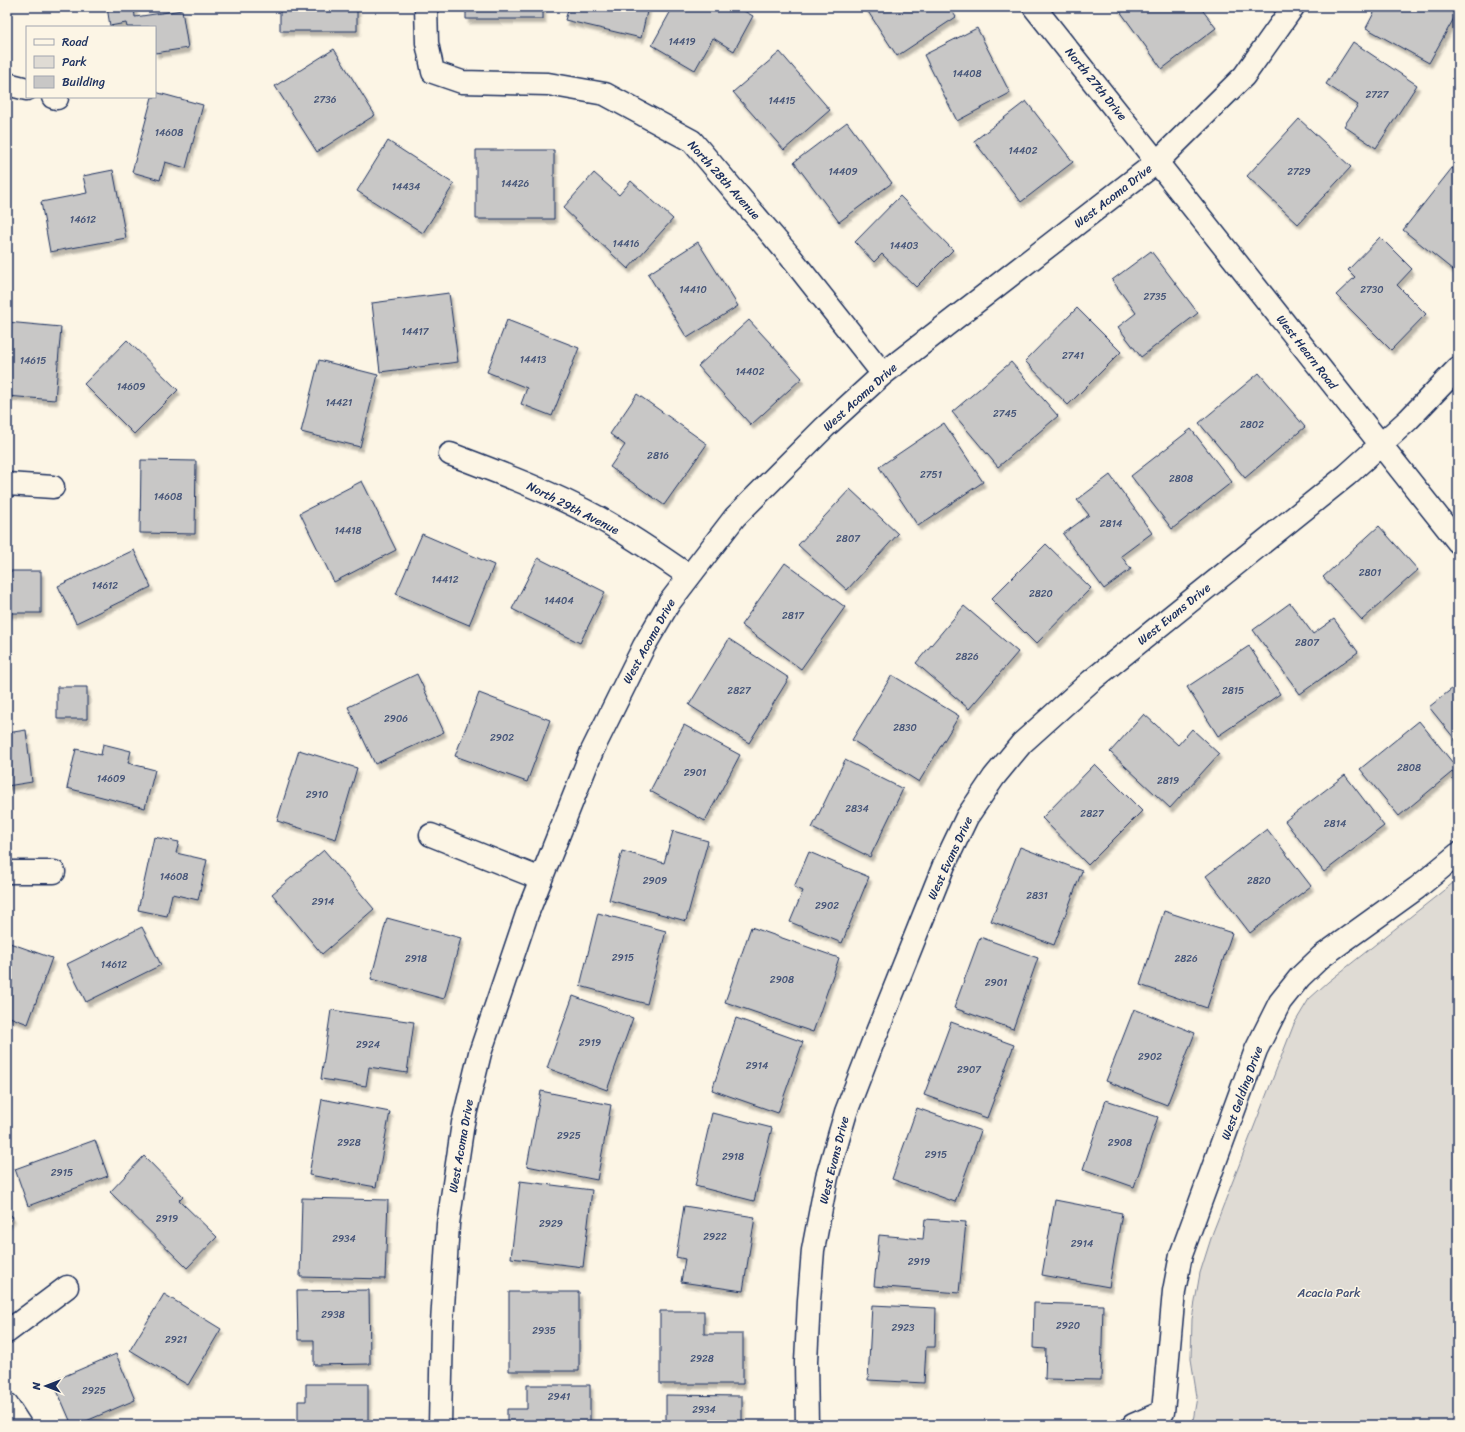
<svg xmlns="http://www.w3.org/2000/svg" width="1465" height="1432" font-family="Sriracha,sans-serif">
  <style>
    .green { fill: #dfdbd4; stroke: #7d8599 }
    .building { fill: #c8c7c6; stroke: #1b2f5e; filter: url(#shadow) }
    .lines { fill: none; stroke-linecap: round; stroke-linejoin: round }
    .street-casing { stroke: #1b2f5e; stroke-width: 25 }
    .secondary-casing { stroke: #1b2f5e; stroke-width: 25 }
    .street { stroke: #fcf5e5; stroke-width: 22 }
    .secondary { stroke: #fcf5e5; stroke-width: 22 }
    .labels { text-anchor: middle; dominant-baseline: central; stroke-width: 3; stroke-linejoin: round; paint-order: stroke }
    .number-label { font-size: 10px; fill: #465578 }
    .street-label { font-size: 12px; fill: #1b2f5e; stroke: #fcf5e5 }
    .park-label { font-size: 12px; fill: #425176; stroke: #fcf5e5 }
  </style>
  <defs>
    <filter id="shadow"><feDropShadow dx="2.5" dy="4.5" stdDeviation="1" flood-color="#0004"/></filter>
  </defs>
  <rect width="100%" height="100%" fill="#fcf5e5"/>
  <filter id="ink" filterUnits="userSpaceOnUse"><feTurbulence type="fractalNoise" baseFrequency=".025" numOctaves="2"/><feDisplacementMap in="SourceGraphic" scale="8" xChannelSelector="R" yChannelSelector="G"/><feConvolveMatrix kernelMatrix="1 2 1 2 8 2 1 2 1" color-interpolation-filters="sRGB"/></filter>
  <g filter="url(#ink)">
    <path class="green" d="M1458 879V1425H1190L1193 1421 1197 1397 1191 1359 1192 1319 1200 1273 1213 1232 1294 1024 1309 999 1328 982Z"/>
    <path class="building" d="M107 7H134L135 17 182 10 188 48 155 53V27H127L126 23 110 26Z
      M280 7H357V31H280Z
      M466 7H543V19H466Z
      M569 7H648L641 38 565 20Z
      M673 7H737L753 16 734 51 713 38 695 70 652 45Z
      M865 7H949L956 17 897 56Z
      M1117 7H1200L1216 28 1162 69Z
      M1377 7H1458V11L1429 63 1366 28Z
      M977 28 1010 93 957 121 924 55Z
      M1353 42 1417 85 1376 148 1344 126 1358 105 1326 84Z
      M334 49 375 115 317 152 275 86Z
      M780 52 830 110 784 150 733 92Z
      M155 92 203 105 186 168 165 162 160 180 132 172 152 97H155Z
      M1026 101 1073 162 1021 202 974 141Z
      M1299 119 1351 167 1298 224 1247 176Z
      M847 122 892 183 839 222 794 162Z
      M388 141 454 184 423 233 357 191Z
      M476 150H554V219H476Z
      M1452 168 1458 173V274L1403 230Z
      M113 170 126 238 50 252 41 202 87 193 83 176Z
      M594 173 619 195 631 181 673 219 628 269 563 208Z
      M900 196 953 250 916 287 882 254 874 262 855 242Z
      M1380 237 1412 269 1397 285 1426 314 1391 350 1336 295 1355 277 1348 270Z
      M698 242 738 306 687 338 648 274Z
      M1151 251 1198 313 1141 357 1118 327 1136 313 1112 280Z
      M449 293 458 362 380 372 372 303Z
      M1077 308 1121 352 1068 405 1025 361Z
      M507 320 579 348 552 416 521 404 527 388 487 372Z
      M749 320 802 378 751 425 698 366Z
      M7 322 61 327 55 400 7 396Z
      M127 340 178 390 134 434 84 384Z
      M319 360 378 375 360 447 301 432Z
      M1011 362 1058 416 998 467 952 412Z
      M1259 373 1305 427 1245 478 1199 423Z
      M637 394 707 444 664 505 610 467 625 445 610 434Z
      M944 423 983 482 918 526 879 467Z
      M1191 429 1232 482 1172 529 1131 476Z
      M141 460 196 461 195 534 140 533Z
      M1110 475 1152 533 1121 556 1131 569 1104 589 1063 534 1089 515 1077 500Z
      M362 481 396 550 334 582 300 513Z
      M850 489 898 534 847 590 798 545Z
      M1379 526 1418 570 1362 620 1323 577Z
      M422 534 494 565 469 625 396 594Z
      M1046 544 1091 588 1036 644 991 599Z
      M134 550 151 587 76 623 58 586Z
      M538 558 605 592 580 643 512 609Z
      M785 563 845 607 801 669 741 625Z
      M7 571H41V613H7Z
      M1290 603 1313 634 1334 619 1358 652 1300 694 1253 630Z
      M964 606 1018 652 969 709 916 663Z
      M729 639 789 678 749 743 689 705Z
      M1249 646 1280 694 1218 736 1187 687Z
      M417 674 444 732 375 764 348 707Z
      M892 675 959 716 919 782 852 740Z
      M1458 684V743L1429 707Z
      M57 687H87V719H57Z
      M479 693 550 720 527 782 455 756Z
      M1144 714 1178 745 1192 729 1219 754 1170 808 1110 752Z
      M1419 721 1457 768 1399 816 1360 769Z
      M684 725 740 755 705 821 650 791Z
      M26 730 32 782 7 786V733Z
      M103 744 131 751 128 763 155 770 145 808 67 788 76 749 101 755Z
      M299 750 357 768 336 839 277 821Z
      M845 760 903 789 870 857 812 828Z
      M1095 764 1142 811 1088 865 1042 818Z
      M1345 775 1384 826 1324 872 1285 821Z
      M1267 829 1311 886 1250 933 1206 876Z
      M673 831 708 841 686 921 609 900 622 851 664 863Z
      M154 837 179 842 176 853 207 860 198 900 172 894 167 916 138 910Z
      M1020 847 1082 871 1054 945 991 921Z
      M324 850 374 909 322 954 272 894Z
      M809 852 869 877 842 943 790 922 803 891 794 887Z
      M1164 911 1232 933 1207 1008 1140 985Z
      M598 913 666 931 647 1004 580 986Z
      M387 918 461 938 444 999 371 979Z
      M142 927 161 965 86 1002 67 964Z
      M751 927 839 958 813 1032 725 1002Z
      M980 937 1038 958 1013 1029 954 1008Z
      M7 942 52 958 28 1024 7 1016Z
      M573 996 633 1018 607 1090 547 1068Z
      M1134 1009 1195 1033 1167 1105 1106 1081Z
      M331 1010 414 1022 407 1073 369 1067 366 1086 321 1079Z
      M736 1018 803 1042 778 1113 712 1090Z
      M951 1022 1014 1045 987 1118 924 1095Z
      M541 1091 611 1105 597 1180 527 1166Z
      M322 1099 390 1112 376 1187 309 1175Z
      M1106 1100 1158 1117 1134 1187 1083 1169Z
      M917 1108 981 1131 955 1202 892 1179Z
      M712 1113 772 1128 754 1201 695 1186Z
      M95 1140 108 1176 28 1206 15 1169Z
      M144 1156 183 1196 179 1200 217 1237 187 1268 110 1192Z
      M520 1181 592 1190 583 1267 511 1258Z
      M302 1198 388 1200 385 1279 300 1277Z
      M1055 1200 1122 1213 1109 1287 1042 1275Z
      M684 1206 755 1217 743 1291 681 1282 685 1259 676 1257Z
      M7 1212 13 1217 7 1224Z
      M925 1219 966 1222 959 1293 874 1286 879 1235 923 1239Z
      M369 1290 370 1364 314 1365V1340H298L297 1291Z
      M509 1292H579V1371H509Z
      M164 1294 221 1329 188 1385 130 1350Z
      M1034 1303 1103 1305 1101 1380 1045 1379 1046 1349 1033 1348Z
      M872 1305 936 1308 935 1347H926L924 1383 868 1380Z
      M660 1311H704V1334H743V1384H660Z
      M116 1354 135 1400 77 1425H72L53 1381Z
      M306 1384H368V1425H298V1401H306Z
      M527 1385H590V1425H507V1409H527Z
      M666 1395 742 1396V1425H666Z"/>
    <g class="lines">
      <g class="street-casing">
        <path id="street" d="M426 7 427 43 433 72 462 82 548 84 605 94 692 141 789 255 883 374
          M1034 7 1458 542
          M7 84 27 89
          M53 97 57 98
          M450 454C500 473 551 492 599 518 630 535 659 555 689 576
          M7 484 53 487
          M431 835 541 879
          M7 872H54
          M7 1332 67 1287
          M7 1405 20 1425
          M807 1425 806 1362 809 1300 813 1250 827 1177 846 1112 873 1042 944 865 967 817 994 777 1022 743 1091 681 1347 475 1408 420 1458 368
          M1133 1425 1163 1412 1174 1291 1181 1255 1256 1050 1280 1002 1300 977 1321 957 1417 888 1458 854"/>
      </g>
      <g class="secondary-casing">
        <path id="secondary" d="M440 1425 442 1324 448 1224 463 1123 480 1053 527 914 592 751 644 646 669 603 735 517 825 427 883 374 1157 162 1244 76 1293 7"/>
      </g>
      <use href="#street" class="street"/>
      <use href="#secondary" class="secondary"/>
    </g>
  </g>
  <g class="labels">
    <g class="number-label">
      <text x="682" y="42">14419</text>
      <text x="967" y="74">14408</text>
      <text x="1377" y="95">2727</text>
      <text x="325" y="100">2736</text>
      <text x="782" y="101">14415</text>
      <text x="169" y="133">14608</text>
      <text x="1023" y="151">14402</text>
      <text x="843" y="172">14409</text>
      <text x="1299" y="172">2729</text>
      <text x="515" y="184">14426</text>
      <text x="406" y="187">14434</text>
      <text x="83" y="220">14612</text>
      <text x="626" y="244">14416</text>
      <text x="904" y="246">14403</text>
      <text x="693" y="290">14410</text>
      <text x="1372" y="290">2730</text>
      <text x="1155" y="297">2735</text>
      <text x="415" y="332">14417</text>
      <text x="1073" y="356">2741</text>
      <text x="533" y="360">14413</text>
      <text x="33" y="361">14615</text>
      <text x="750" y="372">14402</text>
      <text x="131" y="387">14609</text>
      <text x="339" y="403">14421</text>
      <text x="1005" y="414">2745</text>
      <text x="1252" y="425">2802</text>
      <text x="658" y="456">2816</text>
      <text x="931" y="475">2751</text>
      <text x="1181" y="479">2808</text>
      <text x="168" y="497">14608</text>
      <text x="1111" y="524">2814</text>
      <text x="348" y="531">14418</text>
      <text x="848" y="539">2807</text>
      <text x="1370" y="573">2801</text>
      <text x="445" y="580">14412</text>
      <text x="105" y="586">14612</text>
      <text x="1041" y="594">2820</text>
      <text x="559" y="601">14404</text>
      <text x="793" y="616">2817</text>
      <text x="1307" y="643">2807</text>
      <text x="967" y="657">2826</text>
      <text x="739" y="691">2827</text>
      <text x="1233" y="691">2815</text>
      <text x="396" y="719">2906</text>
      <text x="905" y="728">2830</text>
      <text x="502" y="738">2902</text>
      <text x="1409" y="768">2808</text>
      <text x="695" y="773">2901</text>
      <text x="111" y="779">14609</text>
      <text x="1168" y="781">2819</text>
      <text x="317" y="795">2910</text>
      <text x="857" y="809">2834</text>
      <text x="1092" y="814">2827</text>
      <text x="1335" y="824">2814</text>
      <text x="174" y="877">14608</text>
      <text x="655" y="881">2909</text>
      <text x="1259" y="881">2820</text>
      <text x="1037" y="896">2831</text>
      <text x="323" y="902">2914</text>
      <text x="827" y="906">2902</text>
      <text x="623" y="958">2915</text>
      <text x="416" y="959">2918</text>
      <text x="1186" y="959">2826</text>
      <text x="114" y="965">14612</text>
      <text x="782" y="980">2908</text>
      <text x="996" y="983">2901</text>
      <text x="590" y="1043">2919</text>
      <text x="368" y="1045">2924</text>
      <text x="1150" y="1057">2902</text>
      <text x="757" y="1066">2914</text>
      <text x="969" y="1070">2907</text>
      <text x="569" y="1136">2925</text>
      <text x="349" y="1143">2928</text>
      <text x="1120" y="1143">2908</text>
      <text x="936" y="1155">2915</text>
      <text x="733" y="1157">2918</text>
      <text x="62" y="1173">2915</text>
      <text x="167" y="1219">2919</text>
      <text x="551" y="1224">2929</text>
      <text x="715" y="1237">2922</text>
      <text x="344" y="1239">2934</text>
      <text x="1082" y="1244">2914</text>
      <text x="919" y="1262">2919</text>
      <text x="333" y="1315">2938</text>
      <text x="1068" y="1326">2920</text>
      <text x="903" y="1328">2923</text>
      <text x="544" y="1331">2935</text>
      <text x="176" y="1340">2921</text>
      <text x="702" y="1359">2928</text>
      <text x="94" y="1391">2925</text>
      <text x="559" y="1397">2941</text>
      <text x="704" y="1410">2934</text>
    </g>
    <g class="street-label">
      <text transform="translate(1096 84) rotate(51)">North 27th Drive</text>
      <text transform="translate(724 180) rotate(48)">North 28th Avenue</text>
      <text transform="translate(1113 196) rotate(-38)">West Acoma Drive</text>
      <text transform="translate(1307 352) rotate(52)">West Hearn Road</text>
      <text transform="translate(860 397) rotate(-42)">West Acoma Drive</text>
      <text transform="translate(573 508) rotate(27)">North 29th Avenue</text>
      <text transform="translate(1174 614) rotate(-39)">West Evans Drive</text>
      <text transform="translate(649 641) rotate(-61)">West Acoma Drive</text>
      <text transform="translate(950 858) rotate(-65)">West Evans Drive</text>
      <text transform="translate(1242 1093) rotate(-70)">West Gelding Drive</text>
      <text transform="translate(461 1146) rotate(-80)">West Acoma Drive</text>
      <text transform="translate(834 1160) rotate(-76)">West Evans Drive</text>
    </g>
    <g class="park-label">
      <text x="1329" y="1293">Acacia Park</text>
    </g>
  </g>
  <rect width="1465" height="1432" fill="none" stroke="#fcf5e5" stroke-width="24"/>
  <rect x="12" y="12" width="1441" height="1408" fill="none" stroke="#1b2f5e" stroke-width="1.5" filter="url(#ink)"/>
  <rect x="26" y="26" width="130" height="72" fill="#fcf5e5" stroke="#a2a6af"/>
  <rect x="34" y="39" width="20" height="6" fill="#fcf5e5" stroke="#a2a6af"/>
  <text x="62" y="46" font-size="12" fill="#1b2f5e">Road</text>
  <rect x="34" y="56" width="20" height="12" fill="#dfdbd4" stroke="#a2a6af"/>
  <text x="62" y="66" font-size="12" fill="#1b2f5e">Park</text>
  <rect x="34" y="76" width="20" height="12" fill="#c8c7c6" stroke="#a2a6af"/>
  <text x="62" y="86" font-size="12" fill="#1b2f5e">Building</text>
  <g transform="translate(46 1386) rotate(270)" stroke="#fcf5e5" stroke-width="3" paint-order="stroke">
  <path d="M0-3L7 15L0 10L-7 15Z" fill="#1b2f5e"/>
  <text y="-6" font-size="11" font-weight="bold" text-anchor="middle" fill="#1b2f5e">N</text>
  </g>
</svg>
